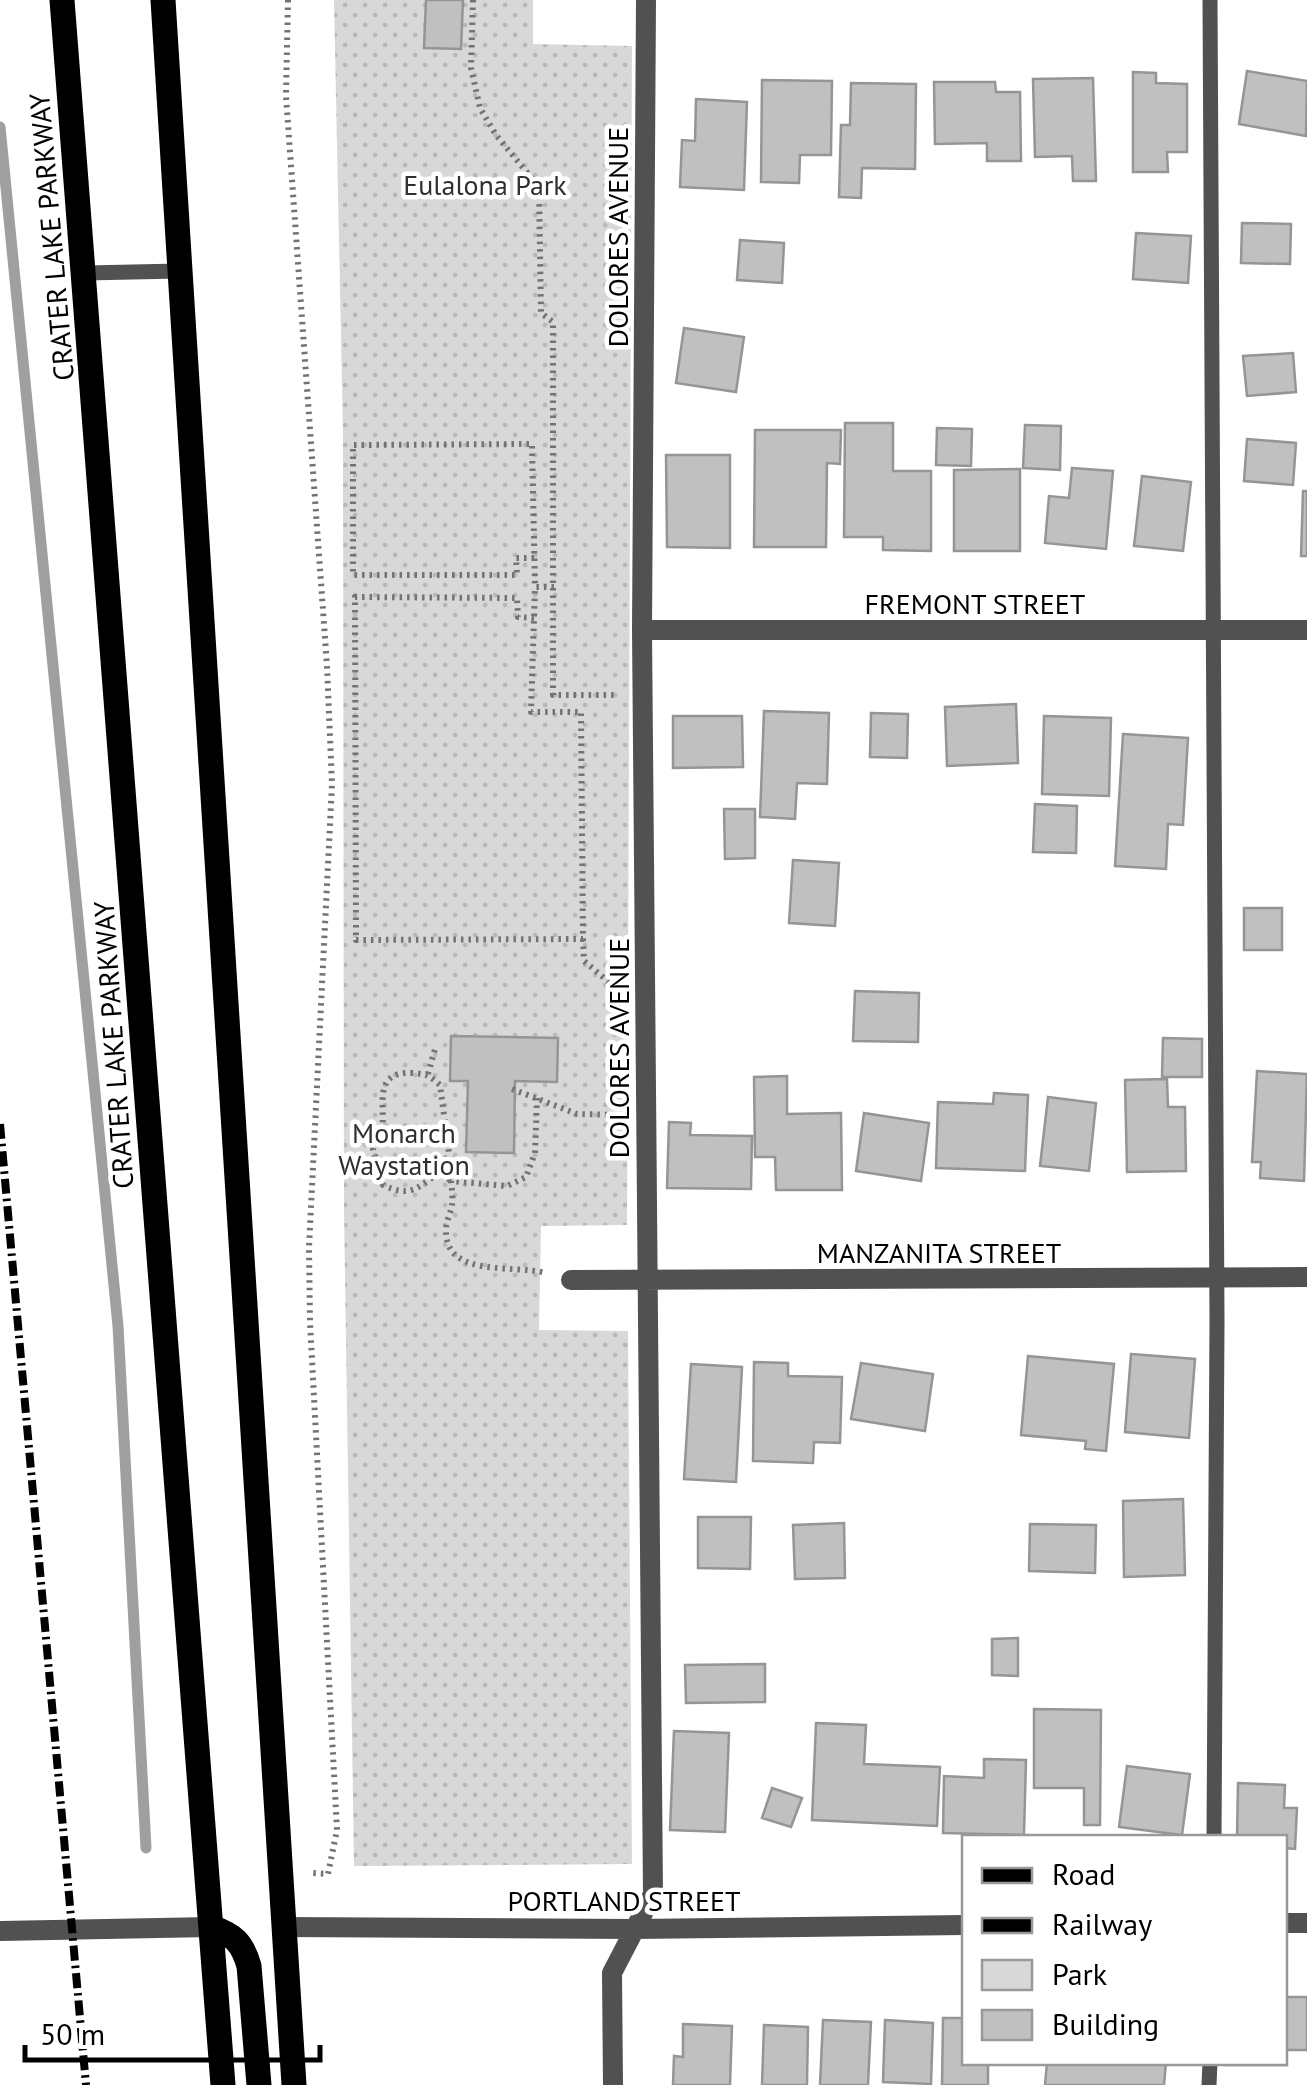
<svg xmlns="http://www.w3.org/2000/svg" width="1307" height="2085" font-family="'PT Sans',sans-serif">
  <style>
    .green { fill: url(#green-dots) }
    .lines { fill: none; stroke-linecap: round; stroke-linejoin: round }
    .stream { stroke: #9f9f9f; stroke-width: 11 }
    .building { fill: #c0c0c0; stroke: #959595; stroke-width: 2.5 }
    .path { stroke: #737373; stroke-width: 6; stroke-dasharray: 2.5 5; stroke-linecap: butt }
    .lane { stroke: #515151; stroke-width: 15 }
    .street { stroke: #515151; stroke-width: 20 }
    .primary { stroke: #000; stroke-width: 25 }
    .rail { stroke: #000; stroke-width: 8; stroke-dasharray: 15 5 2.5 5; stroke-linecap: butt }
    .labels { text-anchor: middle; dominant-baseline: central; stroke-width: 9; stroke-linejoin: round; paint-order: stroke }
    .park-label { font-size: 28px; fill: #2f2f2f; stroke: #fff }
    .street-label { font-size: 28px; fill: #000; stroke: #fff }
  </style>
  <defs>
    <pattern id="green-dots" width="8" height="8" patternUnits="userSpaceOnUse" patternTransform="scale(2.5)"><rect width="8" height="8" fill="#d8d8d8"/><path d="M2 2h.1M6 6h.1" fill="none" stroke="#b8b8b8" stroke-width="1.8" stroke-linecap="round"/></pattern>
  </defs>
  <rect width="100%" height="100%" fill="#fff"/>
  <path class="green" d="M334 0H533V44L632 46 627 1225 541 1226 539 1330 628 1331 632 1864 354 1866 344 1209 343 433Z"/>
  <g class="lines">
    <path class="stream" d="M0 127 118 1326 146 1848"/>
  </g>
  <path class="building" d="M426 0H463L461 49 424 48Z
    M1247 71 1307 81 1306 136 1239 124Z
    M1133 72 1156 73V83L1187 84V152H1167L1168 172H1133Z
    M1093 78 1096 181H1073L1072 156 1035 157 1033 79Z
    M762 80 832 81 831 155H800L799 183 761 182Z
    M934 82H995L996 92H1020L1021 161H987V143L935 144Z
    M851 83 916 84 915 169 862 168 861 198 839 197 841 125H850Z
    M696 99 747 102 744 190 680 187 682 140 695 141Z
    M1242 223 1291 224 1290 264 1241 263Z
    M1136 233 1191 236 1188 283 1133 279Z
    M740 240 784 243 782 283 737 280Z
    M684 328 744 337 736 392 676 383Z
    M1293 353 1296 392 1247 396 1243 356Z
    M845 423H893V471H931V551L883 550V537H844Z
    M1025 425 1061 426 1060 470 1023 468Z
    M937 428 972 429 971 466 936 465Z
    M755 430H841L840 464 827 463 826 547H754Z
    M1247 439 1296 443 1293 485 1244 481Z
    M666 455H730V548L667 547Z
    M1072 468 1113 471 1106 549 1045 543 1049 496 1069 498Z
    M1020 469V551H954V470Z
    M1142 476 1191 482 1183 551 1134 546Z
    M1303 491H1307V556H1301Z
    M1016 704 1018 763 947 766 945 707Z
    M764 711 829 713 827 784 797 783 795 819 760 817Z
    M871 713 908 714 907 758 870 757Z
    M673 716H742L743 767 673 768Z
    M1044 716 1111 718 1109 796 1042 794Z
    M1123 734 1188 738 1183 825 1168 824 1166 869 1115 866Z
    M1035 804 1077 806 1076 853 1033 852Z
    M724 809H755V858L725 859Z
    M793 860 839 863 835 926 789 923Z
    M1244 908H1282V950H1244Z
    M855 991 919 993 918 1042 853 1041Z
    M451 1036 558 1038 557 1082 515 1081 514 1153 466 1152 468 1081H450Z
    M1163 1038 1202 1039V1077H1162Z
    M1257 1071 1307 1074 1304 1181 1260 1178 1261 1162H1252Z
    M787 1076V1114L841 1113 842 1190H776L775 1157H755L754 1077Z
    M1167 1079 1168 1107H1185L1186 1171 1127 1172 1125 1080Z
    M994 1093 1028 1095 1025 1171 936 1168 938 1102 993 1104Z
    M1048 1097 1096 1103 1089 1171 1040 1166Z
    M864 1113 929 1123 921 1181 856 1171Z
    M669 1122 691 1123 690 1135 752 1136 751 1189 667 1188Z
    M1131 1354 1195 1359 1189 1438 1125 1432Z
    M1028 1356 1114 1364 1106 1451 1085 1449 1086 1441 1021 1435Z
    M754 1362 788 1363V1376L842 1377 840 1443 814 1442 813 1463 753 1461Z
    M861 1363 933 1374 925 1431 851 1419Z
    M691 1364 742 1367 736 1482 684 1479Z
    M1183 1499 1185 1575 1124 1577 1123 1501Z
    M698 1517H751L750 1569 698 1568Z
    M844 1523 845 1578 795 1579 793 1525Z
    M1030 1524 1096 1525 1095 1573 1029 1571Z
    M1018 1638V1676L992 1675V1639Z
    M765 1664V1702L686 1703 685 1665Z
    M1034 1709 1101 1710 1100 1825H1084V1788H1034Z
    M816 1723 866 1725 864 1764 940 1767 937 1826 812 1820Z
    M674 1731 729 1733 725 1832 670 1830Z
    M984 1759 1026 1760 1024 1835 943 1833 944 1776 984 1778Z
    M1127 1766 1190 1774 1182 1835 1119 1827Z
    M1238 1783 1285 1785 1284 1808H1297L1295 1849 1284 1848V1838H1237Z
    M772 1788 802 1798 791 1827 762 1818Z
    M1284 1997H1307V2050H1286V2065H1225V2062H1284Z
    M943 2018H964V2062H988V2085H942Z
    M823 2020 871 2022 868 2085H820Z
    M885 2020 933 2023 931 2084 883 2082Z
    M683 2024 732 2026 730 2085H673L674 2056 683 2057Z
    M764 2025 808 2027 807 2085H762Z
    M1047 2062H1166L1164 2085H1045Z"/>
  <g class="lines">
    <path class="path" d="M288 0 286 96 327 666 332 784 309 1247 310 1322 337 1830 328 1874 312 1873
      M473 0 471 68 480 108 496 135 539 187 541 313 553 322V695H615
      M534 558H516L517 575H353V445L532 444 535 587H554
      M534 618 518 617 517 598 355 597 356 940 583 939 581 712H531L535 587
      M583 939 584 961 616 988
      M428 1074 435 1049
      M512 1089 577 1114 620 1115
      M537 1098 535 1153 526 1177 507 1186 451 1181C452 1189 453 1198 452 1205 451 1213 446 1221 446 1229 444 1279 514 1264 546 1273
      M440 1172 449 1153 440 1085C429 1075 426 1074 412 1073 369 1071 388 1111 381 1134 380 1140 376 1144 373 1149L383 1185C411 1198 417 1188 440 1172L451 1181"/>
    <path class="lane" d="M1210 0 1217 1321 1214 1838
      M85 273 180 271
      M1209 2085 1210 2062"/>
    <path class="street" d="M642 630H1307
      M571 1280 1307 1277
      M1284 1923H1307
      M283 1927 634 1929 964 1925
      M0 1931 211 1927
      M613 2085 612 1973 653 1894 642 630 646 0"/>
    <path class="primary" d="M62 0 223 2085
      M163 0 294 2085
      M211 1927C234 1935 242 1942 249 1966L259 2085"/>
    <path class="rail" d="M0 1124 86 2085"/>
  </g>
  <g class="labels">
    <g class="park-label">
      <text x="485" y="184">Eulalona Park</text>
      <text x="404" y="1132">Monarch<tspan x="404" dy="32">Waystation</tspan></text>
    </g>
    <g class="street-label">
      <text transform="translate(51 237) rotate(-95)">CRATER LAKE PARKWAY</text>
      <text transform="translate(617 237) rotate(-90)">DOLORES AVENUE</text>
      <text x="975" y="603">FREMONT STREET</text>
      <text transform="translate(113 1045) rotate(-94)">CRATER LAKE PARKWAY</text>
      <text transform="translate(618 1048) rotate(-90)">DOLORES AVENUE</text>
      <text x="939" y="1252">MANZANITA STREET</text>
      <text x="624" y="1900">PORTLAND STREET</text>
    </g>
  </g>
  <rect x="962" y="1835" width="325" height="230" fill="#ffffff" stroke="#999999" stroke-width="2.5"/>
  <rect x="982" y="1868" width="50" height="15" fill="#000000" stroke="#999999" stroke-width="2.5"/>
  <text x="1052" y="1885" font-size="30" fill="#000000">Road</text>
  <rect x="982" y="1918" width="50" height="15" fill="#000000" stroke="#999999" stroke-width="2.5"/>
  <text x="1052" y="1935" font-size="30" fill="#000000">Railway</text>
  <rect x="982" y="1960" width="50" height="30" fill="#d8d8d8" stroke="#999999" stroke-width="2.5"/>
  <text x="1052" y="1985" font-size="30" fill="#000000">Park</text>
  <rect x="982" y="2010" width="50" height="30" fill="#c0c0c0" stroke="#999999" stroke-width="2.5"/>
  <text x="1052" y="2035" font-size="30" fill="#000000">Building</text>
  <path d="M25 2045v15h295v-15" fill="none" stroke="#000000" stroke-width="5"/>
  <text x="40" y="2045" font-size="30" fill="#000000" stroke="#ffffff" stroke-width="8" paint-order="stroke">50 m</text>
</svg>
